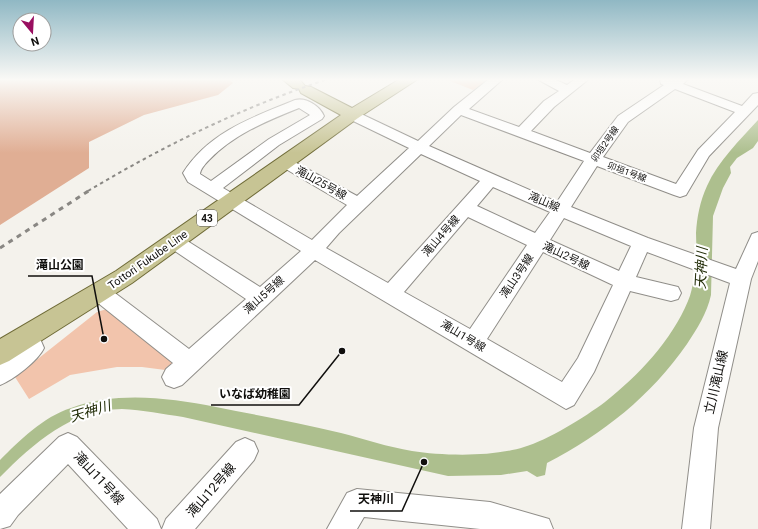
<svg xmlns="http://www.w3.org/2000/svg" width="758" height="529" font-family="Roboto,'Noto Sans JP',sans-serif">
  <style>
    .green { fill: #f2c4ac }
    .forest { fill: #e0ae94 }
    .water { fill: #adbf8e }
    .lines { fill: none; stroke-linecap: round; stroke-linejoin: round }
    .minor-casing { stroke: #908e89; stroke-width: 2 }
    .major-casing { stroke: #6f6b37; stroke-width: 2 }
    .minor { fill: #fff; fill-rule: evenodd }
    .major { fill: #c7c494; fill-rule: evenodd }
    .rail-far1 { stroke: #898783; stroke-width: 2; stroke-dasharray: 3.5 3.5; stroke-linecap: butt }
    .rail { stroke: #898783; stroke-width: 3; stroke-dasharray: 5 5; stroke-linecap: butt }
    .labels { text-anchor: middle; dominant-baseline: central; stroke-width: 4; stroke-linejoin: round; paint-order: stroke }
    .far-street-label { font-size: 9px; fill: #100f0d; stroke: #fff }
    .shield { fill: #fff; stroke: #585756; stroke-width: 1 }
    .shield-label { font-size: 10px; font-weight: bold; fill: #100f0d }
    .street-label { font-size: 11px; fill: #100f0d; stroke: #fff }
    .near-street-label { font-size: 13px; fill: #100f0d; stroke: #fff }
    .near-water-label { font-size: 14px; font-style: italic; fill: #242f0a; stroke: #fff }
    .leader { fill: none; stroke: #100f0d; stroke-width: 1.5 }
    .callout-dot { fill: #100f0d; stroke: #fff; stroke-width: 1.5 }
    .callout-label { font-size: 12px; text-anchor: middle; font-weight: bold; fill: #100f0d; stroke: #fff; stroke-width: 4; stroke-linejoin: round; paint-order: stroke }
  </style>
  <rect width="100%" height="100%" fill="#f4f2ec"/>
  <path class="green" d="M445 79H490L473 90Z
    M107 309 180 365 173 371 142 367H117L70 375 29 399 15 377 97 312Z"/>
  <path class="forest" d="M0 79H229L233 83 218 95 144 115 89 142V168L0 225Z"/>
  <path class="water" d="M758 120V141L753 148 737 158 730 167 731 173 723 188 713 216 711 295C707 313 697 329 687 344 651 396 603 434 547 463L545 475 537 477 527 471 501 475 448 476 183 417C163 414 143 410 122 409 72 409 34 443 0 477V460C20 440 43 417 71 408 118 391 168 398 216 407 257 415 299 423 341 433 364 439 388 447 412 451 444 456 493 457 524 447 548 440 585 417 605 402 638 376 672 340 688 301 694 287 694 272 696 258 697 250 696 241 696 233 697 217 700 201 707 186 718 161 740 140 758 120Z"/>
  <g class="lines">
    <g class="minor-casing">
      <path id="minor" d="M489 79H503L469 109 519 127 544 101 559 91 537 79H554L567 85 575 79H589L554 107 531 131 590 153 618 116 664 85 661 84 660 79H688L683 84 742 106 753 94 758 93V105L709 156 686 195 680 197 674 195 597 166 571 207 648 238 736 269 752 234 758 232V261L751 279 718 428 710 529H682L694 428 730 283 647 252 636 277 678 287 681 293 678 299 671 301 630 291 594 372 574 405 566 409 315 260 198 370 182 385 174 388 166 385 162 377 166 369 173 363 93 299 90 293 93 287 100 285 107 287 189 349 246 299 169 247 166 242 169 237 175 235 181 237 260 287 301 251 188 182 183 173C209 132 253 117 295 100 306 97 320 106 324 116L322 119 279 145 223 188 312 240 347 205 279 165 276 162 279 159 284 157 289 159 357 196 409 148 347 118 345 115 347 112H357L418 141 454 107ZM675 89 735 112 698 150 676 184 603 157 628 122ZM299 108 310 115 269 139 211 181 200 174C200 170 205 164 209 160 234 134 267 121 299 108ZM461 115 584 161 557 202 429 146ZM421 154 480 181 388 283 326 248 339 233ZM493 187 550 212 535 233 477 206ZM468 217 527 245 470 329 404 292ZM564 218 631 246 619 271 550 240ZM543 252 613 285 578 358 562 382 487 339Z
        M33 338 41 341 44 348C38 361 13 380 0 385V360L25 341Z
        M68 433 77 437 157 519 161 529H128L68 464 18 515 10 526 0 529V494L59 437Z
        M245 438 254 442 258 451 254 460 195 529H162L166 519 236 442Z
        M357 489 490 502 549 519 553 529H480L364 517 357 529H327L347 493Z"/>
    </g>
    <g class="major-casing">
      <path id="major" d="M282 79H299L305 86 311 87 352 108 400 79H418L358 118 132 283 9 361 0 365V339L116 271 341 115 301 93 299 89 293 88Z"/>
    </g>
    <use href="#minor" class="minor"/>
    <use href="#major" class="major"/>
    <path class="rail-far1" d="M88 191C165 145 243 107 328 79"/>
    <path class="rail" d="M0 248 90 190"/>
  </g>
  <linearGradient id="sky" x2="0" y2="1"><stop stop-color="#90b8c4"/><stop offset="0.52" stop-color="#faf9f6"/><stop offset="1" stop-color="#faf9f6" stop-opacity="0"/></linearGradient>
  <rect width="758" height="153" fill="url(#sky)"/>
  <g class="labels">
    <g class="far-street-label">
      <text transform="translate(605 144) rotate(-55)">卯垣2号線</text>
      <text transform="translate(627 172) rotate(20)">卯垣1号線</text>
    </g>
    <rect class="shield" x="197" y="210" width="20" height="16" rx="3"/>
    <g class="shield-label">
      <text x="207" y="218">43</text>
    </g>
    <g class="street-label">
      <text transform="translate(321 183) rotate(29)">滝山25号線</text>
      <text transform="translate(544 202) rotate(23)">滝山線</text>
      <text transform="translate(441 236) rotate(-49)">滝山4号線</text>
      <text transform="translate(566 256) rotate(25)">滝山2号線</text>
      <text transform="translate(148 260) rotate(-35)">Tottori Fukube Line</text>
      <text transform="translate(517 276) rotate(-56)">滝山3号線</text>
      <text transform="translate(264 295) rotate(-42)">滝山5号線</text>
      <text transform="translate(463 336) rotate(31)">滝山1号線</text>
    </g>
    <g class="near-street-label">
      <text transform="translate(716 382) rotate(-77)">立川滝山線</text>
      <text transform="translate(99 478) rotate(47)">滝山11号線</text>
      <text transform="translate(211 490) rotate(-49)">滝山12号線</text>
    </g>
    <g class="near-water-label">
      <text transform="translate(701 268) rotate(-87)">天神川</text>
      <text transform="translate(90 411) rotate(-17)">天神川</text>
    </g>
  </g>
  <path class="leader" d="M104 339L92 276H28M342 351L299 405H211M424 462L402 511H350"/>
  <g class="callout-dot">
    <circle cx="104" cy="339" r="4"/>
    <circle cx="342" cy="351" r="4"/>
    <circle cx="424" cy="462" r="4"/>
  </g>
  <g class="callout-label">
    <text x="60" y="269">滝山公園</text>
    <text x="255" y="398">いなば幼稚園</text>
    <text x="376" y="503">天神川</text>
  </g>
  <g transform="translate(32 32) rotate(162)"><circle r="19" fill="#ffffff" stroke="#9f9f9e"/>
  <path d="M0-3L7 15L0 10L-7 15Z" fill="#990e60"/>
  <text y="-6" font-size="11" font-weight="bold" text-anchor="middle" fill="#100f0d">N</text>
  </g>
</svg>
